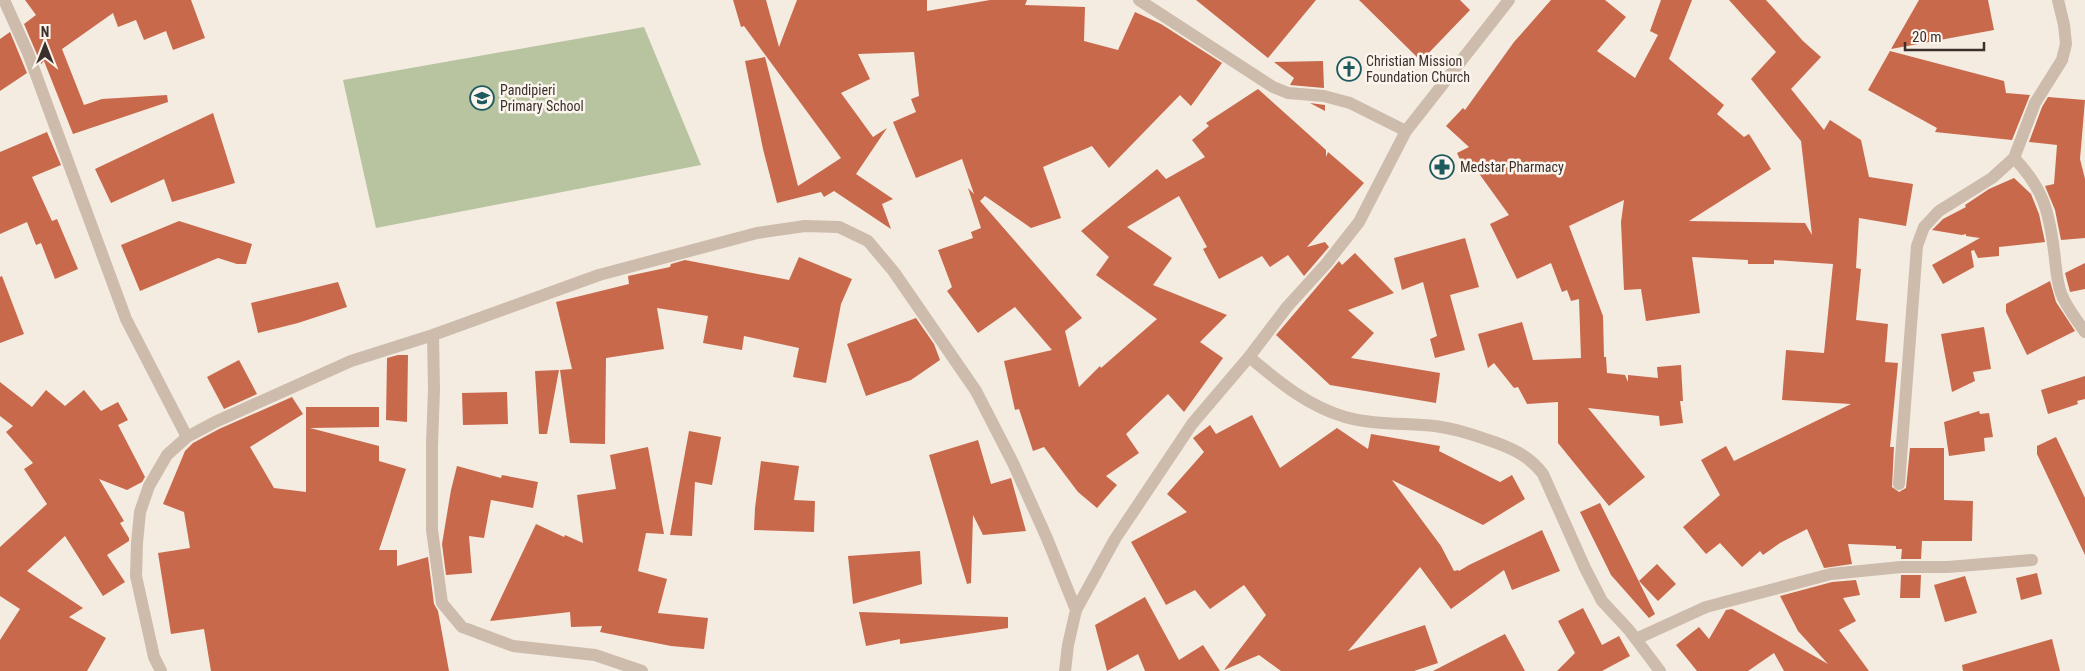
<svg xmlns="http://www.w3.org/2000/svg" width="2085" height="671" font-family="'Roboto Condensed',sans-serif">
  <style>
    .green { fill: #b8c4a0 }
    .building { fill: #c8694b }
    .lines { fill: none; stroke-linecap: round; stroke-linejoin: round }
    .street { stroke: #cdbbac; stroke-width: 12 }
    .labels { text-anchor: middle; dominant-baseline: central; stroke-width: 5; stroke-linejoin: round; paint-order: stroke }
    .poi-label { font-size: 14px; fill: #3b302b; stroke: #fbf5ee; text-anchor: start }
  </style>
  <rect width="100%" height="100%" fill="#f4ebe1"/>
  <path class="green" d="M644 27 701 165 376 228 343 80Z"/>
  <path class="building" d="M25 0H191L205 38 173 50 166 31 144 40 136 20 118 27 113 13 62 49 84 105 102 99 167 95 168 102 73 134 44 61 41 64 24 24 36 15Z
    M733 0H766L779 47 797 0H927V11L990 0H1027L1025 5 1085 7 1084 41 1118 50 1135 12 1161 24 1222 63 1191 106 1180 95 1109 168 1092 146 1043 167 1061 218 1031 228 985 196 980 201 1082 318 1065 331 1079 387 1100 366 1101 368 1157 319 1096 275 1109 257 1081 231 1157 169 1166 179 1205 157 1192 140 1209 126 1206 123 1258 89 1326 150V157L1328 152 1364 183 1307 247 1325 242 1329 247 1304 276 1288 255 1270 267 1262 256 1219 279 1203 249 1207 247 1179 196 1127 227 1172 258 1153 285 1227 315 1200 342 1223 358 1184 412 1168 394 1126 434 1139 453 1106 476 1117 485 1097 508 1078 492 1044 447 1033 451 1019 409 1015 410 1004 361 1052 350 1015 307 978 333 947 291 952 287 938 250 973 238 971 232 981 228 968 188 974 194 962 159 916 178 893 122 916 112 911 99 919 96 914 52 858 54 870 79 841 93 873 137 887 128 856 174 893 199 882 204 891 229 834 191 824 197 821 192 777 203 763 149 745 61 765 57 798 186 841 158 744 26 741 27Z
    M1196 0H1316L1268 58Z
    M1359 0H1460L1470 10 1421 61Z
    M1551 0H1605L1626 17 1597 51 1635 78 1658 35 1650 31 1661 0H1692L1669 59 1724 105 1717 114 1744 137 1749 134 1771 169 1689 221 1805 223 1812 235 1801 141 1751 79 1776 52 1729 0H1766L1803 41 1821 57 1791 89 1824 130 1830 120 1861 140 1869 177 1913 184 1906 226 1859 218 1856 268 1861 269 1856 320 1888 324 1885 362 1898 363 1890 447H1894L1892 487 1899 492 1906 488 1910 448H1944V500L1973 501 1972 541H1922L1921 559H1901L1902 549H1896V546L1848 544 1852 564 1824 568 1807 529 1780 543 1763 555 1760 551 1742 567 1720 543 1706 554 1683 527 1720 495 1701 460 1726 446 1734 461 1851 404 1782 400 1786 350 1824 353 1833 264 1774 260V264H1748V260L1692 257 1700 313 1646 321 1641 289 1624 290 1621 222 1624 200 1569 226 1603 316 1604 357H1606L1607 373 1625 375 1628 382V375L1658 378 1657 367 1681 365 1683 401H1680L1683 423 1660 426 1659 416 1588 408 1645 477 1609 506 1558 443V402L1527 404 1518 387 1514 388 1494 363 1488 368 1478 334 1522 322 1533 360 1581 358 1579 299 1571 301 1567 290 1562 292 1551 263 1517 279 1490 224 1509 215 1475 168 1466 172 1457 153 1469 147 1446 126 1463 108 1465 110 1514 42Z
    M1919 0H1988L1994 30 1891 49Z
    M10 32 27 73 0 91V39Z
    M1890 51 2004 81 2006 93 2030 95 2012 140 1935 132 1937 128 1868 90Z
    M1323 61 1324 88 1290 85 1294 78 1274 62Z
    M2048 97 2085 100 2080 159 2085 179V238L2061 240 2055 210 2045 186 2054 184 2057 145 2029 142 2042 107Z
    M1310 103 1325 105V111Z
    M213 113 235 183 172 202 164 179 111 203 95 169Z
    M47 132 61 165 32 177 52 221 57 219 78 269 55 279 41 243 36 245 27 222 0 234V152Z
    M2014 178 2031 194 2039 214 2045 242 1999 247V256L1978 258 1974 250 1971 251 1974 267 1943 284 1932 265 1980 238 1966 236V234L1962 235 1932 230 1943 219 1966 207 1965 205 1989 189Z
    M179 221 252 244 246 264H237L218 258 140 291 121 245Z
    M1465 238 1479 287 1450 295 1465 350 1435 358 1430 339 1437 336 1423 282 1402 290 1394 258Z
    M1355 253 1394 293 1348 310 1374 333 1351 358 1440 373 1436 403 1330 385 1276 335 1339 261 1342 265Z
    M799 257 852 279 841 304 826 383 793 377 799 348 744 336 742 350 703 343 708 316 657 308 664 349 606 358 605 444 570 443 560 370 572 369 556 302 629 284 628 276 670 267 671 264 685 260 789 280Z
    M2085 263V289L2070 292 2065 273Z
    M2 276 24 334 0 343V277Z
    M2050 281 2056 302 2075 331 2027 355 2006 312V304Z
    M338 282 347 307 298 323 258 333 251 303Z
    M916 318 934 344 940 360 911 380 866 396 847 344Z
    M1984 327 1991 369 1973 372 1975 381 1952 392 1941 334Z
    M398 355H408L407 422 386 420 387 358Z
    M239 360 257 394 224 409 207 377Z
    M559 370 547 434H539L535 371Z
    M2085 376V399L2077 401 2078 404 2048 414 2041 390Z
    M0 382 32 407 46 390 65 406 84 390 101 411 118 402 128 420 118 425 145 477 142 482 127 490 99 479 124 521 120 523 129 538V541L107 555 125 582 103 596 65 536 27 571 83 608 69 617 106 638 87 671H0V640L20 609 0 596V547L47 504 24 469 33 463 6 432 13 426 0 416Z
    M507 392 508 424 463 425 462 393Z
    M292 397 303 414 250 447 274 488 306 492V407H379V427L310 428 379 446V461L406 469 379 550H397V566L428 557 434 604 438 611 449 671H211L204 629 171 634 158 553 190 548 184 512 163 504 185 451 193 443 219 429Z
    M1979 411 1980 414 1989 413 1993 437 1984 438 1985 451 1949 456 1944 422Z
    M1252 415 1280 468 1337 428 1368 449 1371 434 1440 446 1439 451 1500 482 1512 475 1525 499 1483 525 1392 480 1441 546 1454 571 1458 570 1459 571 1469 565 1542 530 1560 571 1512 590 1504 570 1451 609 1420 567 1348 651 1425 625 1438 663 1414 671H1281L1259 655 1224 670 1266 615 1244 585 1210 609 1195 590 1166 605 1131 542 1187 512 1167 494 1204 452 1193 438 1210 425 1216 434Z
    M689 431 721 437 712 485 695 482 692 536 670 535Z
    M2056 437 2085 498V555L2037 454V446Z
    M978 440 991 484 1011 478 1026 531 983 535 973 515 971 583 967 584 929 455Z
    M648 447 664 534 646 533 638 571 667 579 658 613 708 618 704 649 671 646 600 632 602 626 571 627 570 612 490 621 536 524 564 537 565 535 583 543 577 495 616 489 610 455Z
    M761 461 799 466 794 500 815 501 814 532 754 530 755 508Z
    M457 466 501 478 502 475 538 482 533 508 491 500 484 538 469 536 472 573 446 575 442 544 451 490Z
    M1600 503 1655 614 1649 618 1611 575 1580 512Z
    M920 551 922 584 853 604 848 556Z
    M1657 564 1676 584 1658 601 1639 581Z
    M2037 573 2042 594 2021 600 2016 578Z
    M1901 575H1921L1920 598H1900Z
    M1965 576 1977 613 1945 622 1934 585Z
    M1856 580 1860 595 1843 598 1856 621 1839 630 1869 671H1784L1774 653 1748 671H1697L1676 645 1699 627 1709 639 1726 610 1732 609 1828 664 1798 631 1780 596 1832 582Z
    M1145 597 1179 660 1203 645 1220 671H1145L1138 654 1107 671 1095 625Z
    M1583 608 1602 645 1619 636 1630 656 1602 671H1557L1575 653 1558 621Z
    M859 612 1008 617V628L900 644V639L866 646Z
    M1505 634 1525 671H1433Z
    M2052 639 2060 671H1963L1962 665Z"/>
  <g class="lines">
    <path class="street" d="M4 0 28 53 126 319 187 437
      M1139 0 1273 87 1288 93 1324 96 1350 103 1406 131
      M2014 158C2043 188 2049 211 2054 251 2056 265 2056 279 2061 293 2066 307 2077 320 2085 332
      M433 335 434 389 432 445V530L442 603 462 627 513 646 595 655 642 671
      M1249 357C1278 381 1307 406 1345 417 1373 425 1406 423 1435 426 1457 429 1477 436 1497 443 1516 450 1531 458 1543 474L1585 568 1602 601 1629 630 1660 671
      M1899 484 1917 246 1924 227 1939 211 1992 178 2014 158 2035 103 2062 60 2066 44 2064 25 2058 0
      M1636 639 1706 607 1831 574 1901 567H1948L2032 560
      M161 671 154 657 136 576 137 543 140 512 149 486 167 455 187 437 215 422 351 361 433 335 599 275 757 233 805 226 839 227 868 241 894 272 976 391 1013 463 1046 536 1076 610
      M1065 671 1068 645 1076 610 1115 539 1192 424 1249 357 1287 307 1326 264 1359 222 1406 131 1509 0"/>
  </g>
  <defs>
    <g id="church-ring" transform="scale(1.25)"><circle r="9.5" fill="#fbf5ee" stroke="#1f5a5e" stroke-width="1.5"/><path d="M-1.2-6h2.4v3.5h3.3v2.4h-3.3V6h-2.4V-.1h-3.3v-2.4h3.3Z" fill="#1f5a5e"/></g>
    <g id="school-ring" transform="scale(1.25)"><circle r="9.5" fill="#fbf5ee" stroke="#1f5a5e" stroke-width="1.5"/><path d="M0-5L7-2L0 1L-7-2ZM-4 1L0 2.5L4 1V4Q0 6-4 4Z" fill="#1f5a5e"/></g>
    <g id="pharmacy-ring" transform="scale(1.25)"><circle r="9.5" fill="#fbf5ee" stroke="#1f5a5e" stroke-width="1.5"/><path d="M-2-6h4v4h4v4h-4v4h-4v-4h-4v-4h4Z" fill="#1f5a5e"/></g>
  </defs>
  <g fill-rule="evenodd">
    <use href="#church-ring" x="1349" y="69"/>
    <use href="#school-ring" x="482" y="98"/>
    <use href="#pharmacy-ring" x="1442" y="167"/>
  </g>
  <g class="labels">
    <g class="poi-label">
      <text x="1366" y="61">Christian Mission<tspan x="1366" dy="16">Foundation Church</tspan></text>
      <text x="500" y="90">Pandipieri<tspan x="500" dy="16">Primary School</tspan></text>
      <text x="1460" y="167">Medstar Pharmacy</text>
    </g>
  </g>
  <g transform="translate(45 45)" stroke="#fbf5ee" stroke-width="4" paint-order="stroke">
  <path d="M0-4L9 19L0 12L-9 19Z" fill="#3b302b"/>
  <text y="-8" font-size="14" font-weight="bold" text-anchor="middle" fill="#3b302b">N</text>
  </g>
  <path d="M1905 42v8h79v-8" fill="none" stroke="#3b302b" stroke-width="2.5"/>
  <text x="1912" y="42" font-size="15" fill="#3b302b" stroke="#fbf5ee" stroke-width="4" paint-order="stroke">20 m</text>
</svg>
